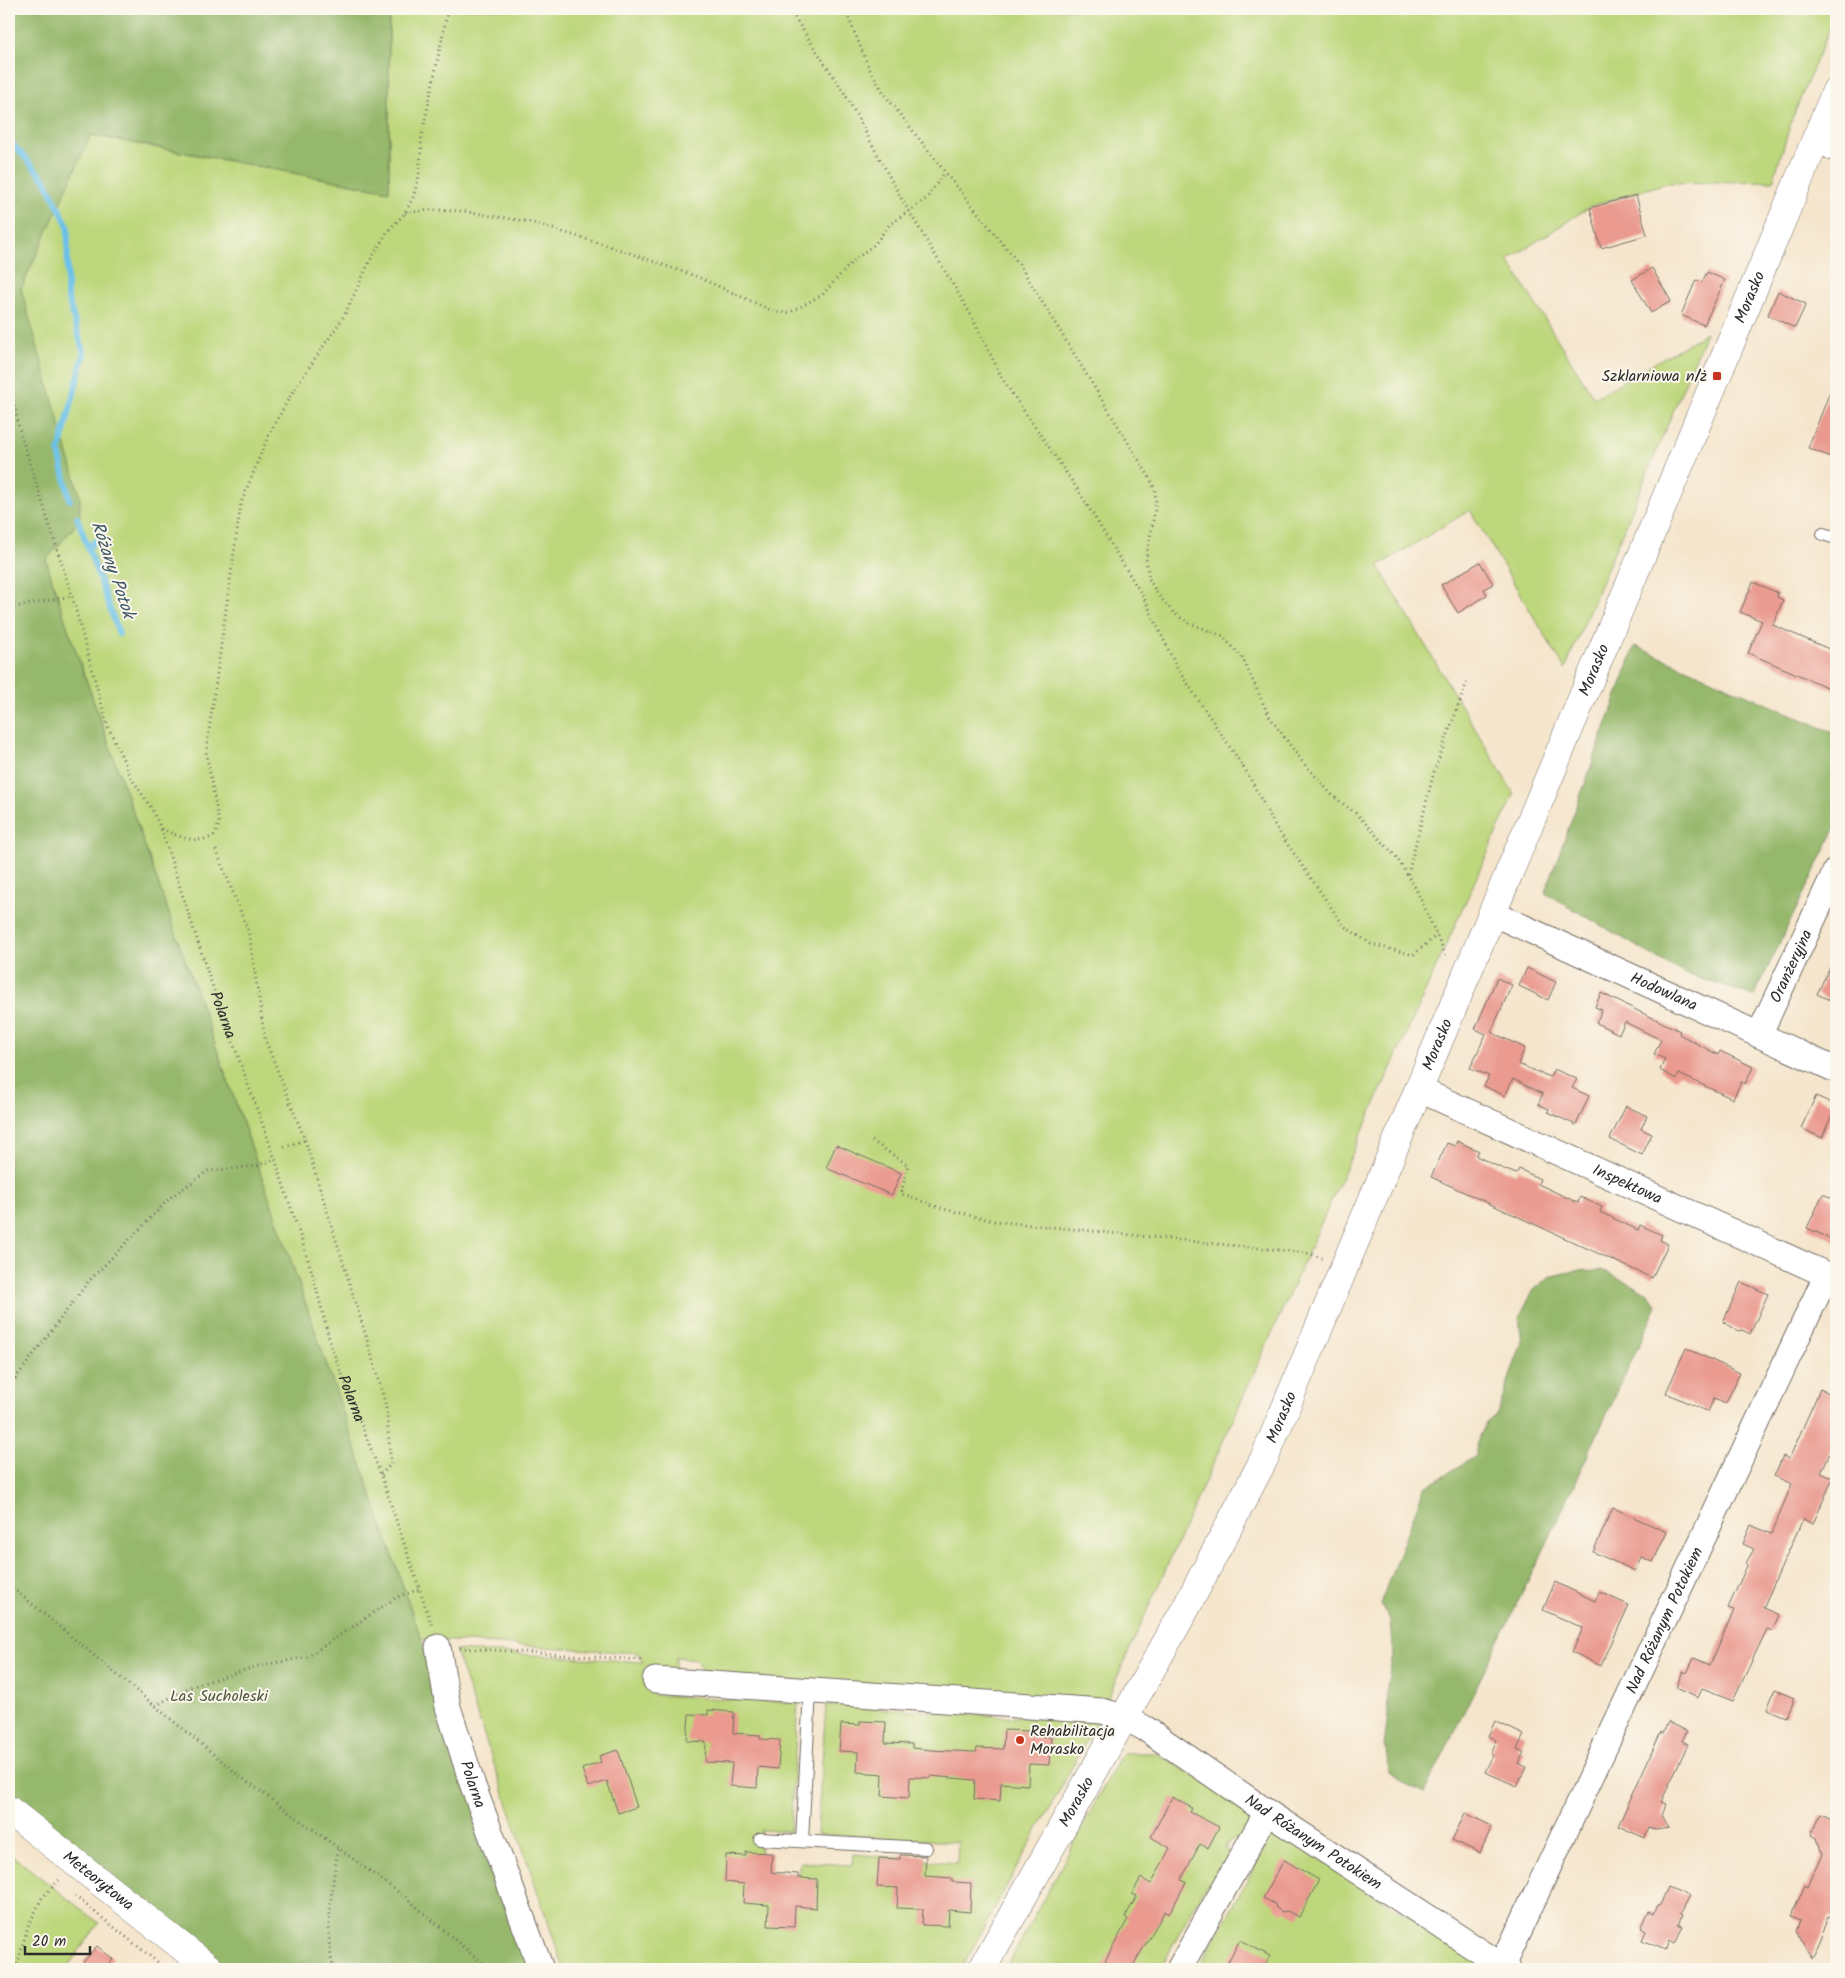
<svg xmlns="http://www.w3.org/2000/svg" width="1845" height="1978" font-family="Kalam,sans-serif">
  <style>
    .green { fill: #bdd77c; stroke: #748154 }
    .forest { fill: #96b86c; stroke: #60724c }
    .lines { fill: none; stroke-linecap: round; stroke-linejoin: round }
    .stream { stroke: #6bc1e8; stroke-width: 6 }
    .building { fill: #ea9a8f }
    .service-casing { stroke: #726c63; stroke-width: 14 }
    .minor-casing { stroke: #726c63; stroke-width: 27 }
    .tertiary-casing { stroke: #726c63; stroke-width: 29 }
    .path { stroke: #726c63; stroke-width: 3; stroke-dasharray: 1 4; stroke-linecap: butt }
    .service { stroke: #fff; stroke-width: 12 }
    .minor { stroke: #fff; stroke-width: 25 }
    .tertiary { stroke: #fff; stroke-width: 28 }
    .poi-dot { fill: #c8321e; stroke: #fbf7ec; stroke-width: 2 }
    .labels { text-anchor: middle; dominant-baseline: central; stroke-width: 4; stroke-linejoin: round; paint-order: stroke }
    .street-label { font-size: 16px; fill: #2b2b2b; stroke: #fbf7ec }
    .poi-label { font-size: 16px; fill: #2b2b2b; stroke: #fbf7ec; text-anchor: end }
    .park-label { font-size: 16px; fill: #50563f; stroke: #fbf7ec }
    .water-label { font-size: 18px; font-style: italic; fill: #3e5864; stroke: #fbf7ec }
  </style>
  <rect width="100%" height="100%" fill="#fbf7ec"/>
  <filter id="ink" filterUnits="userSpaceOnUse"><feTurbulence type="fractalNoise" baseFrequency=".02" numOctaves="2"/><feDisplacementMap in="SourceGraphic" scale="10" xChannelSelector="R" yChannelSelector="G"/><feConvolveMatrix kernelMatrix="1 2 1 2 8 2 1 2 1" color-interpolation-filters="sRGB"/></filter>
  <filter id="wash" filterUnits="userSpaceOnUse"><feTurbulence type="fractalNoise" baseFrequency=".0096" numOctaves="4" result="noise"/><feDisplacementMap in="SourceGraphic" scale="20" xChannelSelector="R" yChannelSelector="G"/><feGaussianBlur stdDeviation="1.12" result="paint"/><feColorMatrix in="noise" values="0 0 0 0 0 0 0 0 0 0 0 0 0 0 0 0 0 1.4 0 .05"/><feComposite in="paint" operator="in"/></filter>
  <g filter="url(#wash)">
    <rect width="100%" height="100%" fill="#f5e5cc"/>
    <path class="green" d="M389 9H1836V13L1792 119 1773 181 1667 183 1591 206 1508 260 1594 398 1706 333 1565 669 1470 510 1378 566 1514 794 1106 1702 704 1675 696 1659 676 1657 675 1674 646 1671 654 1695 798 1703 790 1831 761 1830 760 1852 771 1872 798 1874 800 1862 852 1865 853 1854 957 1863 958 1842 817 1834 826 1705 1097 1722 961 1969H564L455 1650 643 1662 638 1653 421 1639 269 1197 66 623 46 560 80 520 21 289 90 135 389 191Z
      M1122 1753H1156L1252 1811 1253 1816 1243 1836 1229 1841 1225 1848 1231 1858 1216 1886 1207 1883 1160 1969H1006Z
      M1270 1826 1489 1969H1198L1266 1846 1259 1841Z
      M9 1853 99 1923 66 1969H9Z"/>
    <path class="forest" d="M9 9H389V191L91 135 21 289 80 496V520L46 560 66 623 269 1197 535 1969H229L113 1881 9 1793Z
      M1635 646 1836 734V827L1754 996 1683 973 1545 893Z
      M1602 1270 1647 1292 1657 1306 1547 1543 1424 1793 1404 1783 1389 1772 1388 1755 1384 1746 1388 1714 1387 1685 1393 1656 1390 1619 1380 1604 1424 1488 1476 1456V1445L1486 1423 1497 1414 1522 1342 1519 1318 1533 1291 1549 1277 1574 1271Z"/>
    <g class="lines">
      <path class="stream" d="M9 140 45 180 68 226 67 295 84 354 59 452 70 500
        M77 517 119 634
        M88 548 95 541"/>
    </g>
    <g id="blocks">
      <path class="building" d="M1636 195 1647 235 1601 248 1590 208Z
        M1652 268 1671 301 1651 313 1632 280Z
        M1707 272 1725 280 1704 325 1681 315 1696 280 1702 282Z
        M1778 291 1806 304 1795 328 1768 315Z
        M1835 379H1836V459L1808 448Z
        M1480 562 1493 584 1484 589 1487 595 1458 613 1441 585Z
        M1753 582 1778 593 1777 597 1783 600 1773 625 1836 652V691L1748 653 1762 621 1740 612Z
        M1836 954V1003L1817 994Z
        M1527 968 1556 982 1548 1000 1519 986Z
        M1497 978 1512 985 1491 1032 1525 1048 1518 1064 1550 1077 1554 1069 1577 1079 1572 1088 1589 1096 1576 1125 1548 1112 1549 1109 1538 1104 1543 1094 1513 1079 1505 1096 1484 1086 1489 1076 1470 1068 1486 1034 1475 1029Z
        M1601 993 1680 1031 1679 1034 1718 1055 1720 1051 1753 1067 1745 1084 1741 1082 1733 1099 1679 1074 1676 1079 1660 1070 1665 1059 1654 1054 1661 1040 1625 1022 1619 1034 1596 1023 1602 1010 1595 1007Z
        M1816 1096 1836 1105 1822 1138 1801 1128Z
        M1626 1106 1647 1116 1641 1129 1652 1134 1642 1155 1610 1139Z
        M1457 1141 1479 1151 1476 1156 1499 1167 1516 1174 1519 1169 1540 1179 1538 1184 1570 1199 1578 1203 1580 1197 1602 1207 1600 1212 1638 1230 1640 1225 1662 1235 1660 1240 1668 1244 1652 1278 1431 1177 1447 1143 1455 1146Z
        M836 1145 901 1173 892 1195 826 1168Z
        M1823 1194 1836 1200V1241L1807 1228Z
        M1741 1282 1768 1294 1750 1334 1742 1330 1739 1331 1723 1322Z
        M1686 1348 1740 1373 1726 1403 1714 1398 1708 1412 1666 1393Z
        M1820 1389 1836 1396V1439L1821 1473 1833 1478 1813 1524 1803 1519 1763 1608 1779 1615 1772 1631 1767 1629 1733 1701 1702 1689 1698 1698 1676 1688 1683 1671 1687 1673 1694 1658 1710 1665 1734 1610 1728 1608 1747 1566 1746 1563 1754 1549 1743 1544 1751 1525 1771 1534 1792 1484 1774 1476 1783 1456 1789 1459Z
        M1613 1508 1667 1532 1653 1562 1641 1557 1635 1571 1593 1552Z
        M1555 1582 1595 1601 1599 1592 1629 1605 1601 1666 1572 1652 1583 1628 1543 1610Z
        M1775 1690 1794 1698 1786 1717 1767 1709Z
        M708 1710 734 1712 733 1733 760 1735V1739L780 1740 778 1769 758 1767 757 1788 730 1786 732 1763 705 1762 706 1742 687 1741 689 1714 708 1715Z
        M860 1721 886 1722 885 1743 912 1744V1748L931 1750 976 1752 977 1748 1003 1749 1004 1730 1031 1731V1735L1051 1737 1049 1765 1029 1764 1028 1785 1001 1783 1000 1801 974 1799 975 1780 930 1776V1778L910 1777 909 1798 882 1796 883 1774 857 1772 858 1752 839 1751 841 1724 860 1725Z
        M1495 1721 1524 1735 1517 1749 1524 1752 1519 1763 1526 1767 1517 1786 1485 1772 1493 1755 1490 1753 1496 1740 1488 1736Z
        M1668 1722 1687 1731 1682 1741 1688 1744 1661 1802 1666 1804 1662 1815 1669 1828 1655 1830 1649 1828 1645 1838 1618 1826 1661 1732 1663 1733Z
        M618 1750 637 1807 618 1813 607 1781 588 1787 582 1769 601 1762 599 1756Z
        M1172 1797 1192 1808 1190 1812 1219 1827 1208 1848 1200 1844 1181 1880 1186 1882 1169 1914 1165 1911 1131 1969H1101L1128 1919 1125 1917 1137 1896 1132 1894 1141 1878 1151 1884 1170 1848 1151 1837Z
        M1465 1813 1492 1826 1480 1853 1452 1840Z
        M1821 1814 1836 1821V1920L1829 1917 1811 1958 1797 1931 1801 1921 1791 1917 1805 1885 1808 1887 1822 1854 1817 1838 1812 1835Z
        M746 1852 772 1853 771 1872 798 1874V1878L817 1879 816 1908 795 1906 794 1927 768 1926 769 1905 743 1903 744 1884 725 1882 726 1855 746 1856Z
        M900 1855 926 1856 925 1876 952 1878V1882L971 1883 970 1912 949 1910 948 1926 922 1925 923 1909 897 1908 898 1888 877 1887 879 1858 900 1859Z
        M1284 1860 1319 1880 1299 1917 1287 1911 1282 1912 1276 1908 1275 1904 1263 1898Z
        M1668 1887 1689 1896 1680 1914 1682 1915 1678 1925 1683 1927 1675 1944 1670 1941 1666 1951 1642 1940 1646 1931 1641 1928 1649 1912 1654 1914 1658 1905H1660Z
        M1240 1940 1270 1956 1263 1969H1224Z
        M97 1946 113 1959 104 1969H92L83 1962Z"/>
    </g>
  </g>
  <g filter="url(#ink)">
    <use href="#blocks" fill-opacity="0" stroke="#726c63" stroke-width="1"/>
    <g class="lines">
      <g class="service-casing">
        <path id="service" d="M1823 534 1836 538
          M760 1839 926 1848
          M802 1841 810 1691"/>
      </g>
      <g class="minor-casing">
        <g id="minor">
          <path d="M1816 139 1836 149"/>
          <path id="s2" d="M1492 913 1836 1070"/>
          <path id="s3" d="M1759 1035 1836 870"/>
          <path id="s4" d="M1418 1089 1836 1279"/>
          <path id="s5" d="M438 1647 448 1707 473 1786 541 1969"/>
          <path id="s6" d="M655 1680 1102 1711 1124 1717 1146 1729 1267 1812 1507 1969"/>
          <path id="s7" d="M1502 1966 1827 1274"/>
          <path d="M1179 1969 1267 1812"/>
        </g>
      </g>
      <g class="tertiary-casing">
        <g id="tertiary">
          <path id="s8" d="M9 1810 210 1969"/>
          <path id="s9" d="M982 1969 1187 1606 1264 1459 1836 91"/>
        </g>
      </g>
      <g class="path">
        <path d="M789 9 845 94 901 198 970 313 1003 380 1078 490 1145 600 1177 668 1246 771 1277 829 1344 926 1371 944 1413 955 1437 935"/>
        <path d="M845 9 869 68 885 95 945 172 1019 264 1148 475 1155 489 1156 504 1146 559 1149 579 1158 595 1174 613 1187 622 1222 636 1242 657 1269 716 1301 760 1334 797 1357 814 1397 858 1416 889 1447 958"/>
        <path d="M405 213 430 210 462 211 530 222 615 248 698 277 775 312 789 313 822 295 853 261 875 244 889 225 926 199 945 172"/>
        <path id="s1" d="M9 381 20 432 72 596 107 724 132 779 152 809 161 829 210 979 275 1159 313 1275 331 1346 381 1475 432 1626"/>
        <path d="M9 608 72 596"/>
        <path d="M161 829C181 836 195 846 215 835L219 823 206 752 241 503 268 436 293 391 344 316 370 261 387 232 405 213 413 198 419 176 422 135 448 9"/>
        <path d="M216 850 249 933 265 1039 305 1140 366 1336 386 1406 391 1464 381 1475"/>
        <path d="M1408 874 1434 772 1468 679"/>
        <path d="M872 1141 908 1165 901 1194 944 1209 993 1221 1307 1253 1322 1258"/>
        <path d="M284 1147 305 1140"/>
        <path d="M9 1387 88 1282 171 1197 208 1171 257 1166 275 1159"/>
        <path d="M9 1585 155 1706 190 1687 258 1666 307 1657 397 1597 420 1589"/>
        <path d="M460 1648 643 1660"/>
        <path d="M155 1706 241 1777 405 1897 489 1969"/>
        <path d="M75 1896 166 1969"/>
        <path d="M16 1969 28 1926 42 1898 59 1880"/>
        <path d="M334 1969C323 1936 333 1883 338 1848"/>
      </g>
      <use href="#service" class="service"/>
      <use href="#minor" class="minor"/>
      <use href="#tertiary" class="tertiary"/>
    </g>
  </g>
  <g class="poi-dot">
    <rect x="1712" y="371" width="10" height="10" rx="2.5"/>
    <circle cx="1020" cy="1740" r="5"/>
  </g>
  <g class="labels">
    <g class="street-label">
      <text stroke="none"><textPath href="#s9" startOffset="1842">Morasko</textPath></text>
      <text stroke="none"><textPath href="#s9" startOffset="1438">Morasko</textPath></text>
      <text stroke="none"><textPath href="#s3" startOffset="76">Oranżeryjna</textPath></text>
      <text stroke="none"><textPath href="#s2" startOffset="189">Hodowlana</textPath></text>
      <text stroke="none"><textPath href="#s1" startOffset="671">Polarna</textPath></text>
      <text stroke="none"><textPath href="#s9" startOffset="1032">Morasko</textPath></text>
      <text stroke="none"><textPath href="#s4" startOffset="230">Inspektowa</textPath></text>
      <text stroke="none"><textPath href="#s1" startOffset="1076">Polarna</textPath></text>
      <text stroke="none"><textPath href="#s9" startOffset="628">Morasko</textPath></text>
      <text stroke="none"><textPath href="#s7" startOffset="382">Nad Różanym Potokiem</textPath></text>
      <text stroke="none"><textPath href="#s5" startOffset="142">Polarna</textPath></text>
      <text stroke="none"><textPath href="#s9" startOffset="192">Morasko</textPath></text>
      <text stroke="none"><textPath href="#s6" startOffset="698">Nad Różanym Potokiem</textPath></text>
      <text stroke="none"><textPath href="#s8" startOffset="114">Meteorytowa</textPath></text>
    </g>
    <g class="poi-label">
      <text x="1707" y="376">Szklarniowa n/ż</text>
      <text x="1030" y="1731" text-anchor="start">Rehabilitacja<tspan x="1030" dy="18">Morasko</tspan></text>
    </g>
    <g class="park-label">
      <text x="219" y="1696">Las Sucholeski</text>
    </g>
    <g class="water-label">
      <text transform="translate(112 570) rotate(71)">Różany Potok</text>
    </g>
  </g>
  <rect width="1845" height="1978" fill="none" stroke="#fbf7ec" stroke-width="30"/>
  <path d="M25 1946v8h65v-8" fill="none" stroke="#2b2b2b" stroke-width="2.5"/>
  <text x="32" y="1946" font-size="15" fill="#2b2b2b" stroke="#fbf7ec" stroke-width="4" paint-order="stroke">20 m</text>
</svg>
